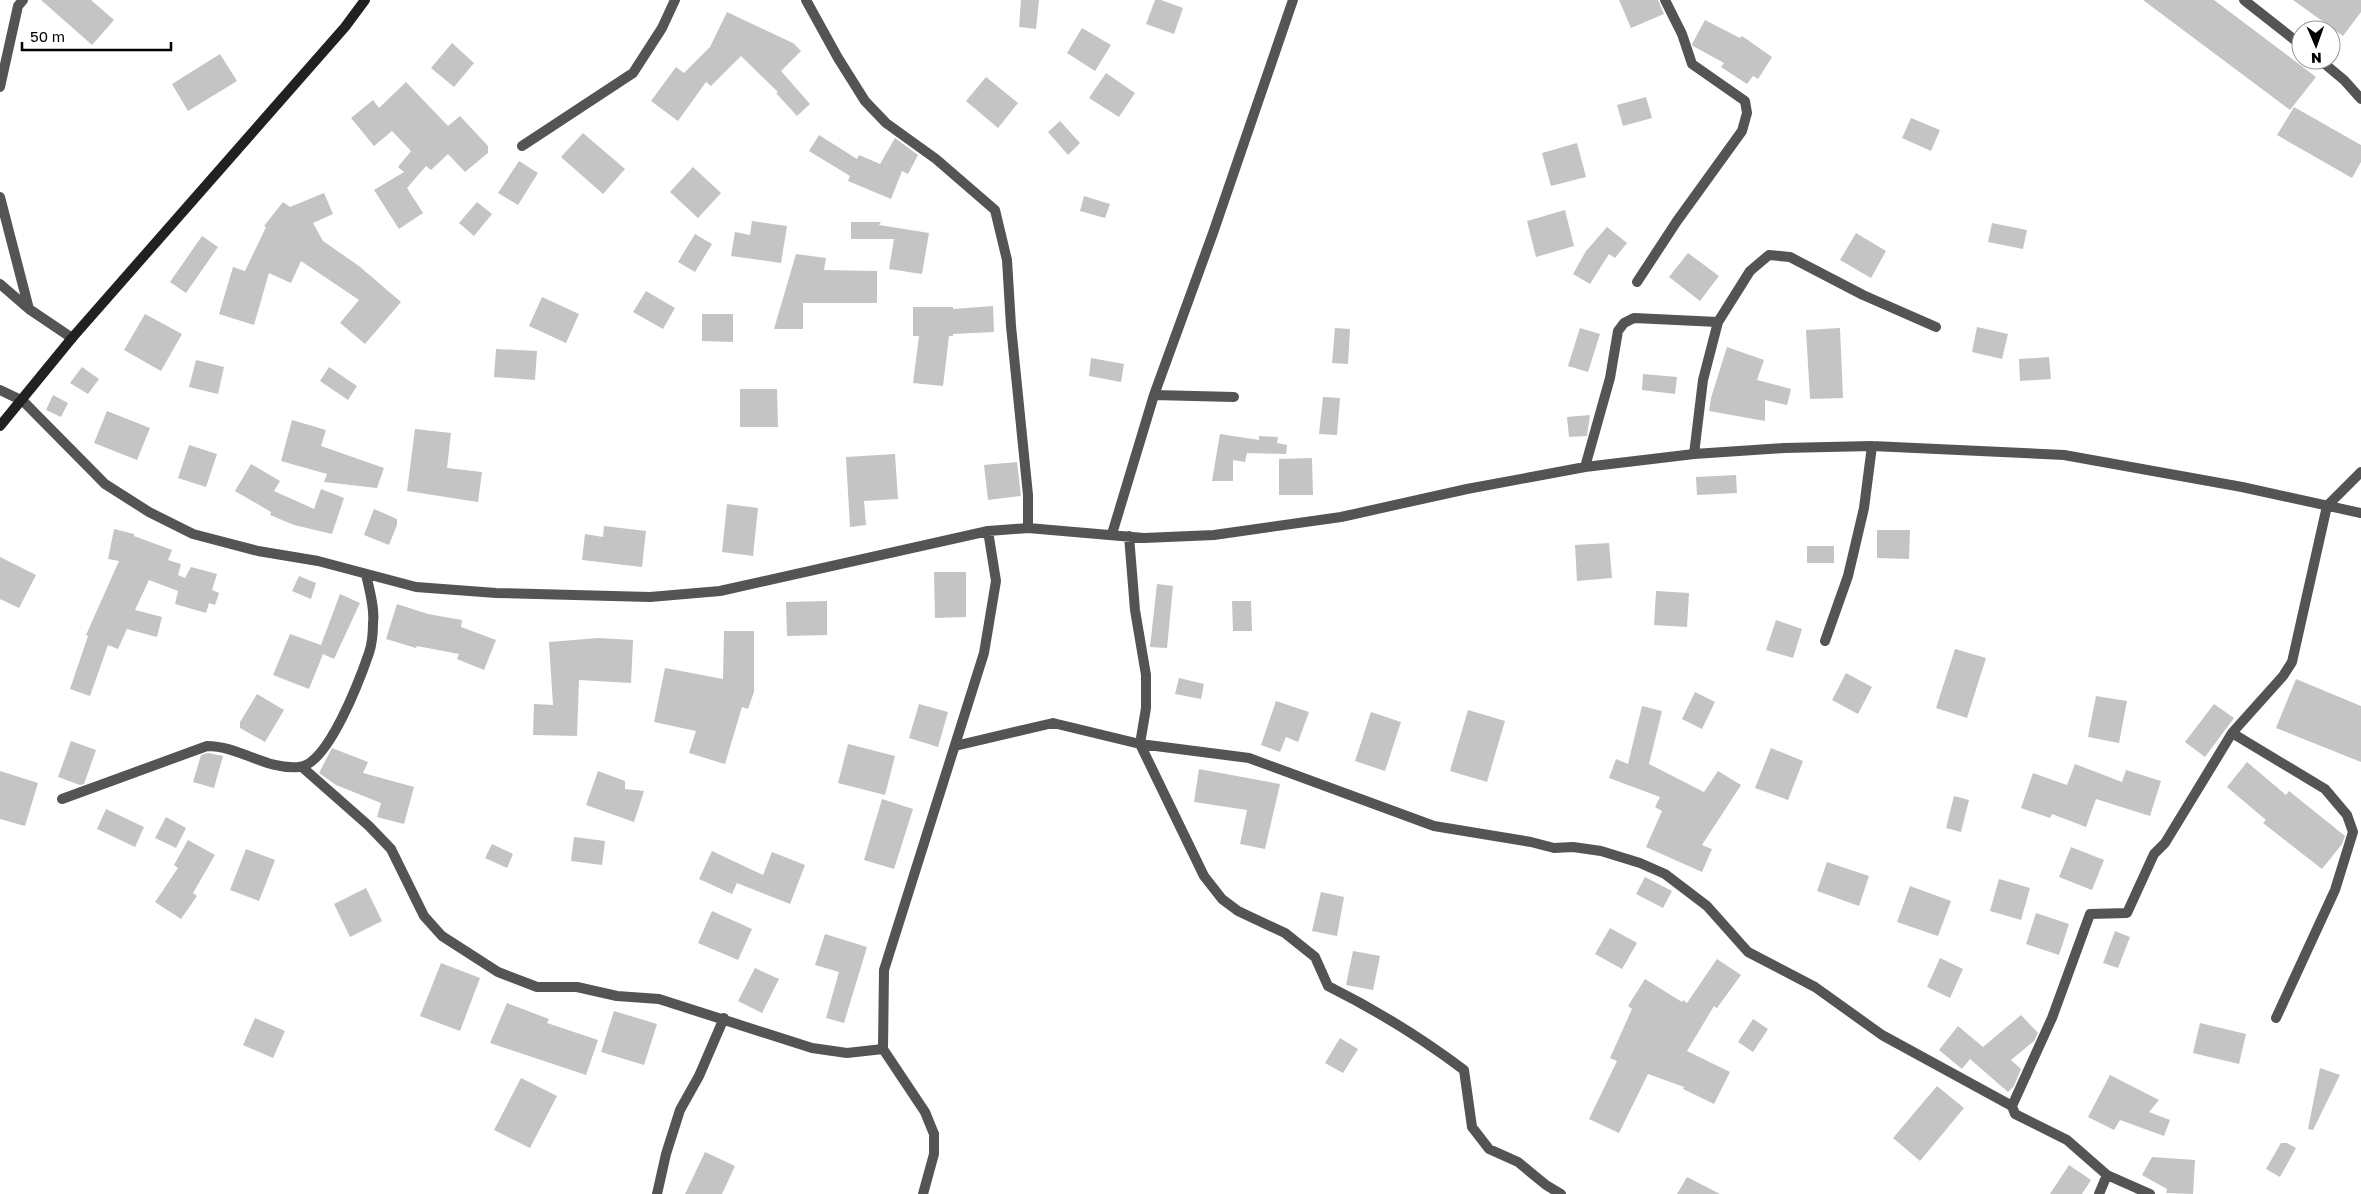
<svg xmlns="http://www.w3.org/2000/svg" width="2361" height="1194" font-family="'Golos Text',sans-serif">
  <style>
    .building { fill: #c4c4c4 }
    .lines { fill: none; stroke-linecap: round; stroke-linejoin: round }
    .street { stroke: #545454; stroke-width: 10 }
    .secondary { stroke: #212121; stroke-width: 10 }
  </style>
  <rect width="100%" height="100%" fill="#fff"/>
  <path class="building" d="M41 0H91L114 20 92 45Z
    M1021 0H1039L1036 29 1019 27Z
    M1155 0H1161L1183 8 1174 34 1146 24Z
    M1619 0H1658L1664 14 1631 28Z
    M2143 0H2214L2316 77 2290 110Z
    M2293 0H2361V12L2343 36Z
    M727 12 793 43 801 51 781 71 810 104 797 116 776 93 778 92 741 56 711 86 706 82 678 121 651 101 676 67 684 73 710 47Z
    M1705 20 1740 38 1742 36 1772 57 1758 79 1753 76 1747 84 1721 67 1724 63 1693 46 1692 44Z
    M1082 28 1111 45 1095 71 1067 53Z
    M452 43 474 63 454 87 431 68Z
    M220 54 237 81 188 111 172 84Z
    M1106 73 1135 93 1119 117 1089 98Z
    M986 77 1018 103 998 128 966 101Z
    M406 82 448 126 460 116 488 146V153L465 172 448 154 431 170 426 166 407 188 423 213 399 229 374 190 404 172 398 167 411 151 392 131 374 146 351 118 373 100 379 108Z
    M1646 97 1652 118 1623 126 1617 105Z
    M2294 107 2361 145V162L2352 178 2277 135Z
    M1911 118 1940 130 1931 151 1902 138Z
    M1060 121 1080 143 1068 155 1048 132Z
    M583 133 625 169 603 194 561 157Z
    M819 135 857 159 859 155 880 164 895 138 918 155 908 174 902 171 891 199 848 181 850 176 809 151Z
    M1577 143 1586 177 1551 186 1542 153Z
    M519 161 538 173 518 205 498 193Z
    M693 167 721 193 698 218 670 192Z
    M324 193 333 214 313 223 323 241 359 266 401 302 365 344 340 323 359 300 301 261 291 283 269 273 254 325 219 314 233 267 245 271 266 227 264 226 283 202 290 207Z
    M1084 196 1110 204 1105 218 1080 211Z
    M477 202 492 214 474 236 459 223Z
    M1565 210 1574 246 1536 257 1527 221Z
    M752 221 787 226 781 263 731 256 735 232 750 235Z
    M851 222H881L879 225 929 233 922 274 889 269 894 239H851Z
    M1992 223 2027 230 2023 249 1988 242Z
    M1607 227 1627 243 1615 258 1609 254 1590 284 1573 274 1586 251Z
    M1856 233 1886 251 1871 278 1840 260Z
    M695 234 712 244 695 272 678 262Z
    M202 236 218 247 186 293 170 282Z
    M1688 253 1719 276 1700 301 1669 277Z
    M796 254 826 258 824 270 877 271V303H803V329H774Z
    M646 291 675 308 663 329 633 312Z
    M542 297 579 314 566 343 529 326Z
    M993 306 994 332 953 334V336H949L943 386 913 383 919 336H913V307H953V309Z
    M145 314 182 334 161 371 124 350Z
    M702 314H733V342L702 341Z
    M1977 327 2008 334 2002 359 1972 352Z
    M1335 328 1350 329 1348 364 1332 363Z
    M1580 328 1600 334 1588 372 1568 366Z
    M1840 328 1843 398 1810 399 1806 330Z
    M1727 347 1764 360 1757 380 1791 389 1787 405 1765 400V421L1709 411 1711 398Z
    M496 349 537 351 535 380 494 377Z
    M2049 357 2051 379 2020 381 2019 359Z
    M1091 358 1124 364 1121 382 1089 376Z
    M196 360 224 367 218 394 189 387Z
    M82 367 99 379 88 394 70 383Z
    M329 367 357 386 348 400 320 381Z
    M1643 374 1677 377 1675 394 1642 390Z
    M740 389H777L778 427H740Z
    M53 395 68 403 61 417 46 410Z
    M1323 397 1340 398 1337 435 1319 434Z
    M107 411 150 428 137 460 94 443Z
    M1590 415 1587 436 1569 437 1567 417Z
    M292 420 326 430 321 446 384 468 377 488 324 482 327 474 281 461Z
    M415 429 451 433 447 468 482 472 478 502 407 491Z
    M1220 434 1259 440V436L1278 437 1277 443 1287 445 1286 454 1247 453 1245 462 1233 460V481H1212Z
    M189 445 217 454 206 487 178 478Z
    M895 454 898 499 864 501 866 525 850 527 846 457Z
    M1312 458 1313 495H1279V459Z
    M1017 462 1021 496 988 500 984 465Z
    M251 464 280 481 274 491 314 509 321 489 344 498 332 534 294 525 270 515 271 512 235 491Z
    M1736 475 1737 493 1697 495 1696 477Z
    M727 504 758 508 753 556 722 552Z
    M374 509 397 519V525L389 545 364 535Z
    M604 526 646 531 642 567 582 560 585 534 603 537Z
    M114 529 134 534V536L172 550 168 560 181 564 178 575 185 578 191 567 217 574 212 590 219 593 215 605 209 603 206 613 175 604 178 591 149 580 135 610 162 617 157 637 127 629 118 649 108 645 90 696 70 689 88 636 86 635 119 561 108 559Z
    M1877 530H1910L1909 559 1877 558Z
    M1609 543 1612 578 1577 581 1575 545Z
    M1807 546H1834V563H1807Z
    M0 557 36 575 19 608 0 599Z
    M934 572H966V617L935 618Z
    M299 576 316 583 311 599 292 591Z
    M1157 584 1173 586 1167 648 1150 647Z
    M1656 591 1689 593 1687 627 1654 625Z
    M340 594 360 603 334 659 323 654 309 689 273 675 290 634 321 645Z
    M827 601V635L787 636 786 602Z
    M1232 601H1251L1252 631H1233Z
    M397 604 428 614 462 620 461 627 496 640 484 670 457 659 459 654 417 646 416 648 386 639Z
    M1776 620 1802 629 1793 658 1766 650Z
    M724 631H754V692L748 709 742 707 725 764 689 753 696 731 654 722 665 668 723 679Z
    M598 638 633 640 631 683 579 680 577 736 533 735 534 704 553 705 549 642Z
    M1955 649 1986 658 1967 718 1936 708Z
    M1846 673 1872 687 1858 714 1832 700Z
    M1179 678 1204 684 1201 699 1175 694Z
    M2296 679 2361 706V762L2276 728Z
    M1695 692 1715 702 1702 729 1682 719Z
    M257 694 284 710 265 742 240 728V722Z
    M2096 696 2127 701 2119 743 2088 737Z
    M1276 701 1309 712 1298 742 1286 737 1280 752 1261 745Z
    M919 704 948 712 938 747 909 738Z
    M2214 704 2234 718 2205 757 2185 742Z
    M1642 706 1662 711 1649 764 1704 792 1718 771 1741 785 1702 845 1712 849 1702 872 1646 847 1662 811 1655 807 1660 797 1609 778 1616 759 1628 764Z
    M1468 710 1505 721 1487 782 1450 771Z
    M1371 712 1401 722 1385 771 1355 761Z
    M71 741 96 750 84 784 80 785 58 777Z
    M848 744 895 756 885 795 838 783Z
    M332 748 368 762 363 773 414 787 404 824 377 817 381 803 336 785 319 773Z
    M1771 748 1803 761 1788 800 1755 788Z
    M208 753 223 756 214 788 193 782 201 755Z
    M2247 762 2286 795 2289 791 2345 836 2342 844 2322 869 2263 823 2266 820 2227 787Z
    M2075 764 2122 782 2126 770 2161 781 2150 816 2096 799 2086 827 2052 814 2050 818 2021 808 2033 773 2067 785Z
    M1199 769 1280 784 1265 849 1240 844 1247 810 1194 802Z
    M0 771 38 783 25 826 0 819Z
    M598 771 625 781V789L644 791 634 822 586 805Z
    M1954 796 1969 800 1961 832 1946 828Z
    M882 799 913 809 894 869 864 860Z
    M106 809 144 827 135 847 97 829Z
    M166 817 186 828 176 848 155 838Z
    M574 837 605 841 602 865 571 861Z
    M188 840 215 855 193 893 197 896 181 919 155 902 178 868 174 865Z
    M492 844 513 854 507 868 485 858Z
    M2071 847 2104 860 2092 890 2059 877Z
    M246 849 275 860 259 901 230 890Z
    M712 851 763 875 772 852 805 865 790 904 737 883 732 894 699 879Z
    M1827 862 1869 876 1859 906 1817 891Z
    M1645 877 1672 891 1663 908 1636 894Z
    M1999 879 2030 888 2021 920 1990 911Z
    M1910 886 1951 901 1938 936 1897 922Z
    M366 888 382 921 350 937 334 904Z
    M1321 892 1344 897 1337 936 1312 931Z
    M712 911 752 929 738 960 698 943Z
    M2036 913 2069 924 2059 955 2026 944Z
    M1610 928 1637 943 1622 969 1595 954Z
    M2115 931 2130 937 2118 968 2103 963Z
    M825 934 867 947 844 1023 826 1018 839 972 815 965Z
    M1353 951 1380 956 1373 990 1346 985Z
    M1940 958 1963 969 1950 998 1927 987Z
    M1717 959 1741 975 1717 1008 1714 1006 1687 1051 1730 1072 1714 1104 1683 1089 1684 1087 1648 1074 1619 1133 1589 1119 1617 1061 1610 1058 1632 1009 1628 1006 1645 979 1682 1002 1683 1000 1687 1003Z
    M441 963 480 978 460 1031 420 1016Z
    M755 968 779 979 762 1013 738 1001Z
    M507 1003 549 1019 547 1023 598 1040 586 1075 490 1043Z
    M614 1011 657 1024 644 1065 601 1052Z
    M2021 1015 2038 1033 2034 1041 2011 1060 2021 1069 2014 1086 2008 1092 1970 1059 1962 1069 1939 1050 1958 1026 1983 1047Z
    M255 1018 285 1031 273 1058 243 1045Z
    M1753 1019 1768 1029 1753 1052 1738 1042Z
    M2200 1023 2246 1034 2239 1064 2193 1053Z
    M1340 1038 1358 1049 1343 1073 1325 1063Z
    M2320 1068 2340 1075 2313 1130 2308 1129Z
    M2110 1075 2159 1100 2149 1112 2170 1120 2164 1136 2120 1120 2114 1130 2088 1117Z
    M521 1078 557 1096 530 1148 494 1130Z
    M1937 1086 1964 1108 1920 1161 1893 1138Z
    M2281 1143H2287L2296 1148 2280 1177 2266 1169Z
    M705 1152 735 1166 722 1194H685Z
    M2152 1157 2195 1160 2193 1194 2166 1193 2167 1189 2142 1175Z
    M2069 1165 2091 1180 2082 1194H2050Z
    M1687 1177 1720 1194H1677Z"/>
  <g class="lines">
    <path class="street" d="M806 0 838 58 865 101 886 123 936 159 995 210 1007 260 1011 326 1028 495V528
      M2244 0 2301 45
      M2320 60 2344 80 2361 99
      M0 87 18 6 23 0
      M522 146 633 73 662 28 675 0
      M0 197 29 309
      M1637 282 1677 221 1742 131 1747 113 1745 101 1692 64 1682 34 1665 0
      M0 284 29 309 72 338
      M0 390 23 401 105 484 149 512 193 534 258 551 318 561 416 587 496 593 650 597 720 591 988 531 1028 528 1144 538 1214 535 1341 517 1467 489 1585 467 1694 454 1784 448 1872 446 2064 455 2242 487 2361 513
      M1154 395 1234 397
      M1694 454 1703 380 1718 322 1750 271 1769 255 1790 257 1863 295 1936 327
      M1585 467 1610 378 1618 331 1624 323 1634 318 1718 322
      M1112 534 1154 395 1213 233 1293 0
      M1129 536 1135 610 1146 675V708L1140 744 1204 876 1222 899 1238 911 1285 933 1315 957 1328 986C1378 1011 1419 1036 1464 1070L1472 1127 1489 1149 1518 1162 1546 1185 1561 1194
      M1825 641 1848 576 1864 508 1872 446
      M2232 733 2325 789 2347 815 2353 832 2335 890 2276 1018
      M955 746 1053 723 1140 744 1249 758 1434 826 1531 842 1554 848 1573 847 1601 851 1640 863 1665 874 1707 906 1748 952 1815 987 1882 1035 2012 1106 2015 1114 2067 1140 2107 1175 2150 1194
      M302 767 369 826 391 849 424 916 442 936 498 972 537 987H577L617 996 659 999 812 1048 847 1053 883 1049
      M62 799 207 746C240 746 265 770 299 767 328 765 360 679 369 653 372 644 373 633 373 623 375 608 369 589 366 574
      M2012 1106 2052 1018 2090 914 2127 913 2154 854 2165 843 2232 733 2283 676 2292 662 2327 506 2361 472
      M657 1194 666 1154 680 1110 699 1076 724 1018
      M923 1194 934 1154V1134L925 1112 883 1049 884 970 984 653 996 581 988 531
      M2099 1194 2107 1175"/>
    <path class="secondary" d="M0 426 72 338 345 27 365 0"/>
  </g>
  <g transform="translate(2316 45) rotate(178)"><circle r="24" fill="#ffffff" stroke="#999999"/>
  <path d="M0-4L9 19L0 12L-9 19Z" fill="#000000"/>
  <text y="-8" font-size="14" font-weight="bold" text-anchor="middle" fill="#000000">N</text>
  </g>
  <path d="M22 42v8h149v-8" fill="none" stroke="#000000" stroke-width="2.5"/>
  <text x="30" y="42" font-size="15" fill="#000000" stroke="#ffffff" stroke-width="4" paint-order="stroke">50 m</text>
</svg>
